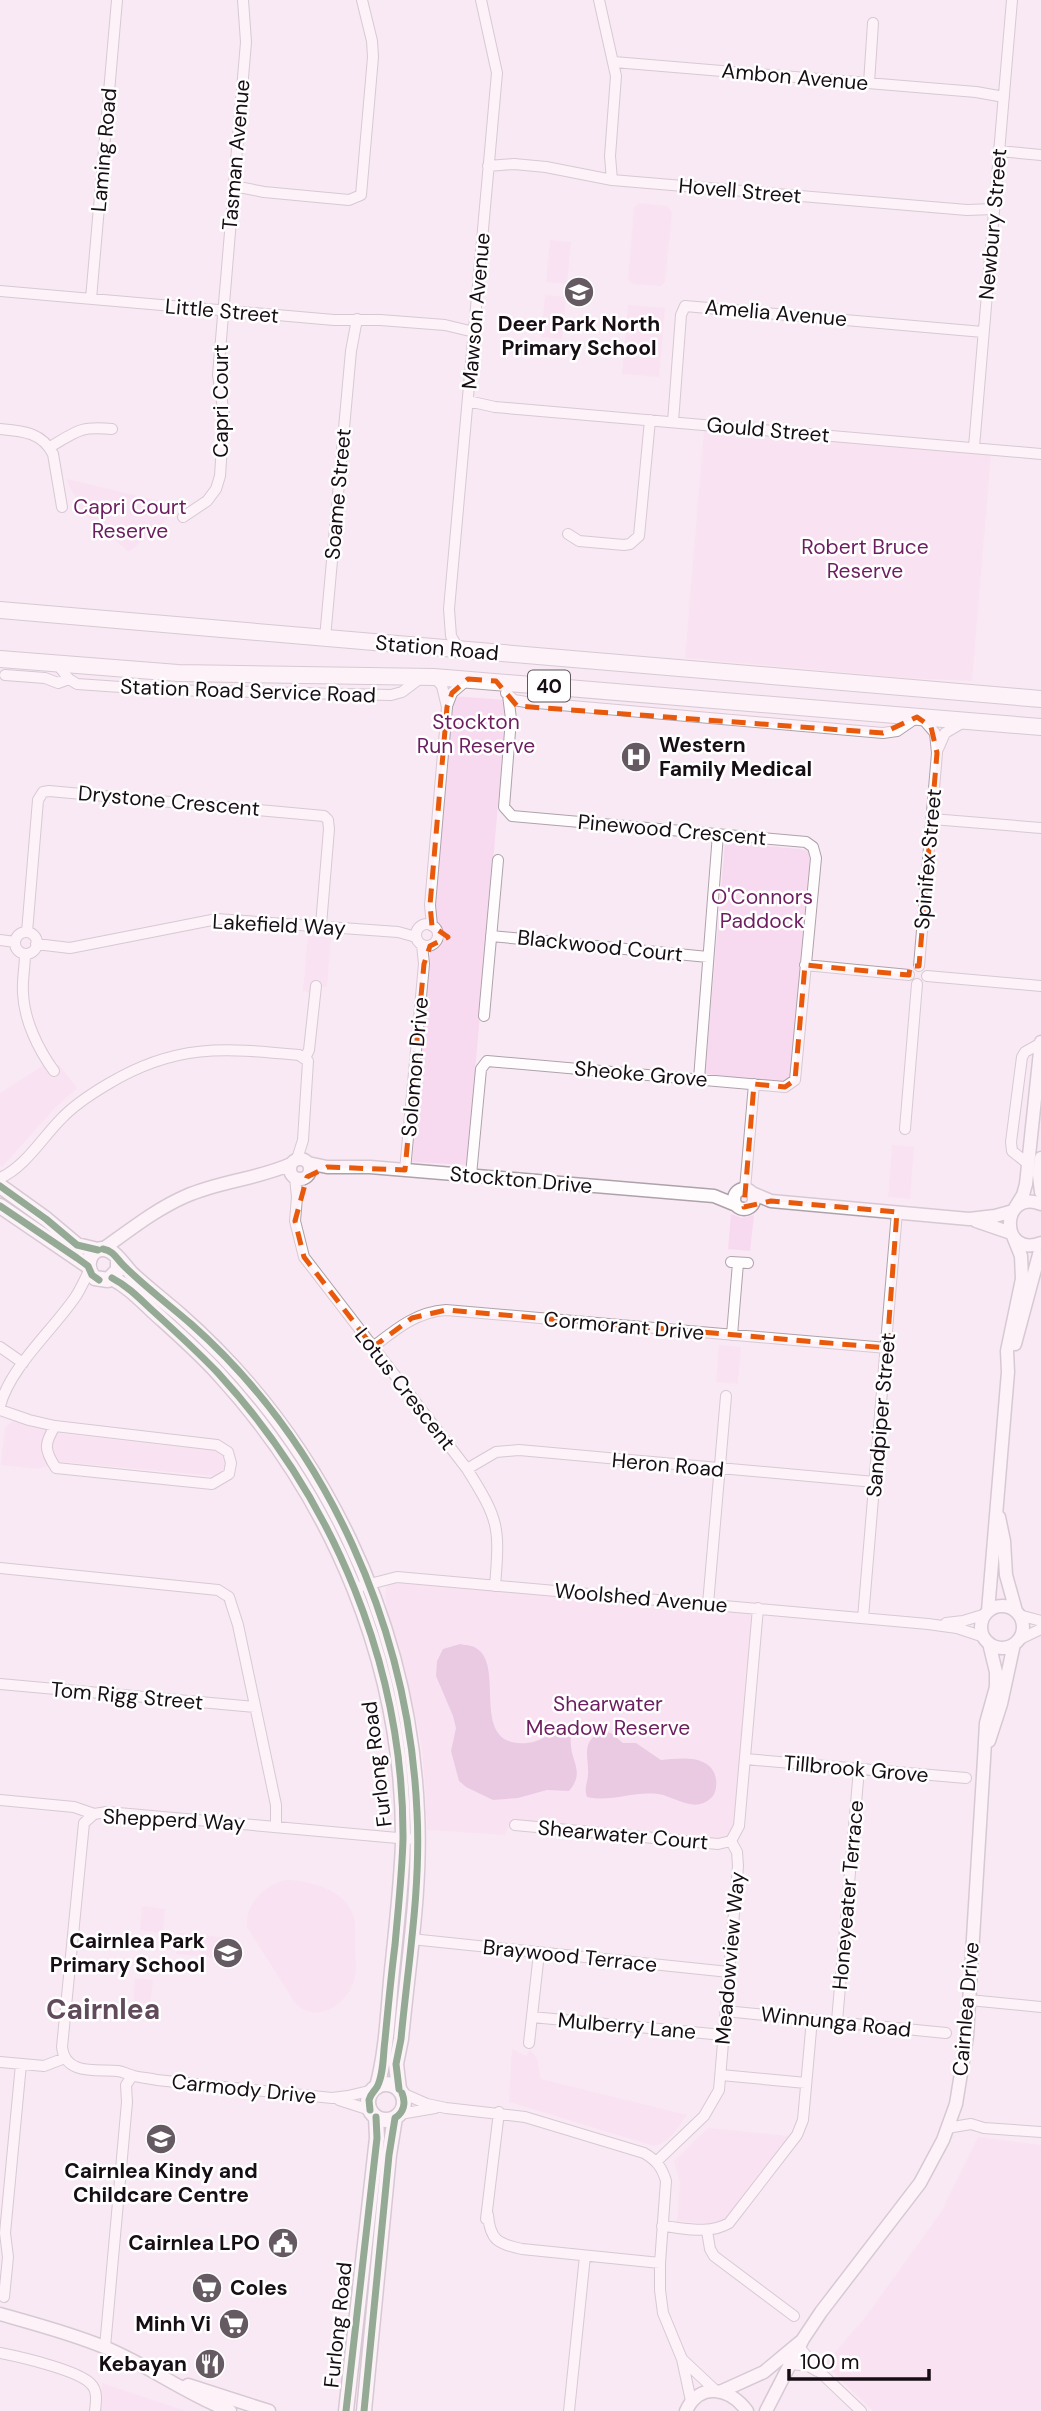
<svg xmlns="http://www.w3.org/2000/svg" width="1041" height="2411" font-family="'DM Sans',sans-serif">
  <style>
    .green { fill: #f8daf0 }
    .water { fill: #d8a5cc }
    .lines { fill: none; stroke-linecap: round; stroke-linejoin: round }
    .minor-casing { stroke: #aea2aa; stroke-width: 12 }
    .tertiary-casing { stroke: #aea2aa; stroke-width: 15 }
    .secondary-casing { stroke: #aea2aa; stroke-width: 17 }
    .primary-casing { stroke: #aea2aa; stroke-width: 18 }
    .minor { stroke: #fefcfd; stroke-width: 10 }
    .tertiary { stroke: #fefcfd; stroke-width: 12 }
    .secondary { stroke: #fefcfd; stroke-width: 14 }
    .primary { stroke: #fefcfd; stroke-width: 16 }
    .cycleway-casing { stroke: #fff; stroke-width: 11 }
    .cycleway { stroke: #1b5e20; stroke-width: 7 }
    .marked { fill: none; stroke: #e8590c; stroke-width: 5; stroke-dasharray: 14 9; stroke-linejoin: round }
    .labels { text-anchor: middle; dominant-baseline: central; stroke-width: 5; stroke-linejoin: round; paint-order: stroke }
    .shield { fill: #fff; stroke: #5d565a; stroke-width: 2 }
    .shield-label { font-size: 19px; font-weight: bold; fill: #170d14 }
    .street-label { font-size: 21px; fill: #170d14; stroke: #fff }
    .poi-label { font-size: 21px; font-weight: bold; fill: #170d14; stroke: #fff; text-anchor: end }
    .park-label { font-size: 21px; fill: #6c1e5f; stroke: #fff }
    .district-label { font-size: 28px; font-weight: bold; fill: #614a5b; stroke: #fff }
  </style>
  <rect width="100%" height="100%" fill="#f9e9f4"/>
  <path class="green" d="M639 203 667 206 672 212 665 282 661 286 633 284 628 280 634 208Z
    M550 240 571 242 567 284 546 282Z
    M545 295 566 297 562 339 541 337Z
    M628 305 665 308 659 377 622 374Z
    M704 431 991 455 972 681 906 678 685 658Z
    M67 480V479L172 504 168 511 167 519 129 552 78 509C79 497 69 491 67 480Z
    M452 696 507 700 467 1165 412 1162Z
    M725 842 800 849 808 851 810 860 790 1077 784 1082 705 1074Z
    M308 935 331 938 327 987 313 986 311 993 303 991Z
    M44 1065H59L77 1088 54 1109 2 1167 0 1165V1093Z
    M892 1145 914 1147 910 1199 888 1197Z
    M731 1214 742 1218 754 1215 750 1251 728 1249Z
    M719 1345 741 1347 738 1384 716 1382Z
    M13 1421 64 1434 217 1451C224 1457 227 1462 224 1472L214 1476 62 1462 37 1469 1 1465 5 1427Z
    M395 1582 753 1614 735 1826 730 1837 720 1840 511 1821 505 1835 427 1830C425 1793 425 1754 416 1718 407 1680 382 1623 386 1587Z
    M286 1880C310 1880 346 1890 354 1917 356 1925 355 1935 355 1944 355 1955 357 1967 355 1977 349 2004 316 2026 295 2003L247 1927C245 1904 264 1885 286 1880Z
    M142 1906 165 1909 163 1933 140 1930Z
    M178 1933 221 1937 219 1958 176 1954Z
    M135 1978 153 1980 150 2007 133 2006Z
    M512 2049 526 2056 530 2050 537 2058 541 2079 687 2115C677 2128 671 2142 654 2146L509 2102Z
    M708 2128 789 2136 724 2221 710 2224 677 2221 680 2183 674 2161Z
    M978 2137 1041 2145V2411H873L825 2364 867 2315 941 2212Z
    M102 2383 186 2411H100Z"/>
  <path class="water" d="M460 1644C464 1645 472 1645 476 1648 507 1666 467 1748 527 1743 542 1742 549 1732 563 1729L571 1736C568 1761 587 1770 569 1791L547 1790 518 1798 493 1800 466 1787 459 1781 451 1751 456 1728 453 1716 436 1676 437 1661 443 1649Z
    M602 1731 611 1733 623 1743H636L661 1760C680 1758 712 1754 716 1779 717 1785 716 1795 710 1799 696 1812 677 1799 663 1795 637 1789 613 1803 587 1797 584 1789 587 1784 588 1775 589 1756 580 1742 602 1731Z"/>
  <g class="lines">
    <g class="minor-casing">
      <path id="minor" d="M599 0 616 76 610 156 612 180
        M614 62 976 92 1004 97
        M869 83 873 23
        M999 151 1041 155
        M488 166 514 164 546 167 612 180 967 210 994 209
        M234 186 264 192 349 200 361 195 373 57 372 41 362 0
        M0 291 334 320H380L445 325 474 332
        M91 299 117 0
        M468 401 495 407 1041 454
        M673 422 681 315 685 306 983 332
        M0 429C22 431 42 432 53 454L62 507
        M50 447C77 431 80 426 112 429
        M974 447 1012 0
        M183 517 207 501 216 489 220 476 224 415 218 375 246 42 243 0
        M568 534 579 541 624 545 630 544 639 536 650 420
        M325 638 351 351 357 319
        M459 650 451 636 449 609 497 73 481 0
        M57 664 69 679 77 684 164 690 391 695 402 692 422 677
        M5 675 45 678 58 683 69 679
        M506 693 514 700 526 702 883 733 897 731 916 718
        M447 706 452 693 467 680
        M938 749 945 733 962 723
        M932 819 1041 828
        M416 935a11 11 0 1 1 22 0a11 11 0 1 1-22 0Z
        M432 926 430 905 447 707 442 686 434 677
        M27 932 38 800 43 792 49 791 324 816 328 820 329 829 321 925
        M15 943a11 11 0 1 1 22 0a11 11 0 1 1-22 0Z
        M491 936 708 957
        M0 940 15 942
        M36 944 70 948 217 919 398 932 416 937
        M25 954C25 967 22 980 23 993 24 1020 38 1049 54 1071
        M805 965 909 975
        M919 966 937 753 935 733 922 718
        M927 976 1041 986
        M484 1016 498 860
        M305 1058 309 1050 316 986
        M699 1079 718 834
        M905 1129 917 984
        M1027 1163 1012 1151 1011 1142 1022 1057 1025 1052 1041 1043
        M405 1170 424 964 422 945
        M471 1175 481 1069 487 1061 785 1087 795 1080 816 858 813 847 806 842 512 816 504 807 511 719 508 695
        M0 1178C25 1167 42 1138 61 1119 74 1105 91 1094 108 1084 176 1043 224 1048 299 1055L308 1061 303 1140 297 1159
        M295 1178 297 1197 295 1221 304 1257 467 1469C499 1520 500 1526 495 1586
        M745 1189 754 1084
        M731 1262 748 1263
        M732 1335 738 1263
        M0 1347 23 1363
        M373 1347C396 1329 416 1312 446 1310L887 1348
        M0 1406C10 1367 54 1329 76 1296 81 1288 85 1279 89 1271
        M0 1410 29 1420 55 1426 217 1445 228 1452 231 1463 229 1474 212 1484 56 1468C44 1450 44 1444 55 1426
        M467 1469 496 1452 519 1450 875 1482
        M0 1568 218 1590 229 1597 238 1625 276 1805V1827
        M362 1586 397 1577 928 1624 957 1628 984 1637
        M708 1604 726 1396
        M1019 1615 1041 1621
        M863 1618 897 1212
        M946 1623 963 1621 986 1614
        M1018 1640 1041 1629
        M0 1684 255 1707
        M745 1759 966 1778
        M0 1800 74 1807 94 1814
        M515 1825 718 1844 731 1841
        M411 1939 729 1972
        M969 2000 1041 2007
        M725 2011 946 2033
        M532 2017 723 2035
        M837 2021 859 1769
        M529 2043 539 1953
        M0 2062 44 2066 65 2058
        M721 2075 806 2083
        M373 2090 348 2096 332 2098 157 2080C149 2078 142 2078 134 2076 129 2075 124 2072 118 2071 98 2069 65 2076 62 2047L84 1823 94 1814 107 1812 409 1839
        M402 2093 427 2104 446 2108 525 2117 644 2153C656 2160 662 2167 666 2181L660 2263V2290L663 2313 682 2359 691 2401
        M339 2100 370 2110
        M400 2114 435 2108
        M947 2128 971 2124 984 2128 1041 2132
        M656 2162 704 2116 719 2090 738 1866 737 1852 731 1841 739 1826 758 1608
        M488 2215C490 2240 498 2244 522 2249L660 2263
        M486 2219 499 2112
        M662 2226C685 2228 709 2235 729 2223L797 2135 803 2120 812 2019
        M707 2231 710 2249 714 2256 794 2316
        M4 2297 8 2257 5 2233 21 2064
        M105 2347 127 2102 126 2085 132 2076
        M800 2348 821 2373 861 2411
        M0 2353C20 2357 78 2370 91 2384 98 2391 96 2402 95 2411
        M682 2359 715 2390
        M792 2364 808 2366 817 2371
        M569 2411 585 2256"/>
    </g>
    <g class="tertiary-casing">
      <path id="tertiary" d="M1041 1158 1039 1175 1041 1192
        M290 1169a10 10 0 1 1 20 0a10 10 0 1 1-20 0Z
        M308 1163 327 1167H370L714 1196 736 1205
        M734 1199a10 10 0 1 1 20 0a10 10 0 1 1-20 0Z
        M752 1193 771 1201 969 1219 995 1216 1013 1211
        M1041 1204C1000 1188 999 1259 1041 1243
        M1015 1208 1023 1195 1026 1184 1041 1042
        M976 1221 1011 1233
        M103 1249C130 1230 156 1209 186 1196 220 1181 258 1179 291 1164
        M1015 1344 1041 1247
        M999 1517 1004 1541 1006 1575 1016 1611
        M981 1627a21 21 0 1 1 42 0a21 21 0 1 1-42 0Z
        M988 1611 1008 1372 1007 1351 1022 1279 1021 1256 1013 1236
        M989 1741 1001 1704 1014 1644
        M0 2314C35 2324 70 2333 104 2347 148 2365 186 2394 230 2411
        M188 2385 269 2411
        M722 2391 764 2372 800 2342
        M686 2411C700 2381 730 2388 747 2411
        M766 2411 803 2339 821 2312 920 2183 943 2140 956 2104 967 2036 984 1759 986 1723 996 1687V1672L989 1643"/>
    </g>
    <g class="secondary-casing">
      <path id="secondary" d="M0 1186 46 1219 77 1245 98 1250
        M0 1206 88 1266
        M118 1260V1270L108 1280 95 1278C81 1265 93 1242 110 1251 118 1255 125 1267 132 1274 147 1288 164 1301 180 1315 323 1441 409 1622 417 1812 421 1888 408 1964 401 2039L396 2064 399 2089
        M112 1278C129 1287 139 1298 153 1311 175 1331 198 1351 218 1373 334 1499 404 1667 403 1840 402 1880 397 1921 393 1961 388 2003 388 2046 377 2087
        M368 2102a18 18 0 1 1 36 0a18 18 0 1 1-36 0Z
        M346 2411 377 2138 376 2117
        M364 2411 389 2155 395 2118"/>
    </g>
    <g class="primary-casing">
      <path id="primary" d="M0 610 1041 699
        M0 659 178 673 434 677 1041 727"/>
    </g>
    <use href="#minor" class="minor"/>
    <use href="#tertiary" class="tertiary"/>
    <use href="#secondary" class="secondary"/>
    <use href="#primary" class="primary"/>
    <g class="cycleway-casing">
      <path id="cycleway" d="M0 1186 46 1219 77 1245 98 1250
        M0 1206 77 1258 88 1266 92 1275 99 1280
        M103 1249C114 1251 116 1258 123 1265 144 1286 168 1304 191 1324 329 1446 409 1630 417 1812 421 1888 408 1964 401 2039L396 2064 399 2089
        M112 1278C129 1287 139 1298 153 1311 175 1331 197 1351 218 1373 334 1499 404 1667 403 1839 402 1875 398 1910 395 1945 391 1976 388 2008 385 2040 383 2053 384 2074 377 2087 374 2092 371 2093 369 2100L370 2110
        M346 2411 377 2138 376 2117
        M364 2411 389 2155 395 2118C404 2112 406 2103 402 2093"/>
    </g>
    <use href="#cycleway" class="cycleway"/>
  </g>
  <path d="M0 0H1041V2411H0ZM468 679 496 681 517 706 883 733 917 717 931 727 937 753 919 966H910L909 975 805 965 795 1080 785 1087 754 1084 744 1207 771 1201 897 1212 887 1348 446 1310 412 1318 373 1347 304 1257 295 1221 307 1177 327 1167 405 1170 424 964 430 946 448 937 432 926 430 905 447 707 452 693Z" fill="#f9e9f4" fill-opacity=".55" fill-rule="evenodd"/>
  <path class="marked" d="M468 679 496 681 517 706 883 733 917 717 931 727 937 753 919 966H910L909 975 805 965 795 1080 785 1087 754 1084 744 1207 771 1201 897 1212 887 1348 446 1310 412 1318 373 1347 304 1257 295 1221 307 1177 327 1167 405 1170 424 964 430 946 448 937 432 926 430 905 447 707 452 693Z"/>
  <defs>
    <g id="school-disc" transform="scale(1.575)"><circle r="9.5" fill="#665a62" stroke="#fff"/><path d="M0-5L7-2L0 1L-7-2ZM-4 1L0 2.5L4 1V4Q0 6-4 4Z" fill="#fff"/></g>
    <g id="hospital-disc" transform="scale(1.575)"><circle r="9.5" fill="#665a62" stroke="#fff"/><path d="M-5-5h3v3.5h4V-5h3V5h-3V1.5h-4V5h-3Z" fill="#fff"/></g>
    <g id="civic-disc" transform="scale(1.575)"><circle r="9.5" fill="#665a62" stroke="#fff"/><path d="M-.6-6.5H3V-4.5H.6V-3L4-1V1h2V6H-6V1h2V-1L-.6-3ZM-1.2 2.5V6h2.4V2.5Z" fill="#fff"/></g>
    <g id="supermarket-disc" transform="scale(1.575)"><circle r="9.5" fill="#665a62" stroke="#fff"/><path d="M-6-5.5h2.5l.6 2H6L4.5 2H-2.5L-4.4-4H-6ZM-1.5 3.2a1.3 1.3 0 1 0 .1 0ZM3 3.2a1.3 1.3 0 1 0 .1 0Z" fill="#fff"/></g>
    <g id="restaurant-disc" transform="scale(1.575)"><circle r="9.5" fill="#665a62" stroke="#fff"/><path d="M-5-6h1v4h1v-4h1v4h1v-4h1v5L-1.5 .5V6h-2V.5L-5-1ZM5-6V6H3V1.5H1.5Q1.5-4 5-6Z" fill="#fff"/></g>
  </defs>
  <g fill-rule="evenodd">
    <use href="#school-disc" x="579" y="292"/>
    <use href="#hospital-disc" x="636" y="757"/>
    <use href="#school-disc" x="228" y="1953"/>
    <use href="#school-disc" x="161" y="2139"/>
    <use href="#civic-disc" x="283" y="2243"/>
    <use href="#supermarket-disc" x="207" y="2288"/>
    <use href="#supermarket-disc" x="234" y="2324"/>
    <use href="#restaurant-disc" x="210" y="2364"/>
  </g>
  <g class="labels">
    <rect class="shield" x="528" y="670.5" width="42" height="31" rx="5"/>
    <g class="shield-label">
      <text x="549" y="686">40</text>
    </g>
    <g class="street-label">
      <text transform="translate(795 77) rotate(5)">Ambon Avenue</text>
      <text transform="translate(104 150) rotate(-85)">Laming Road</text>
      <text transform="translate(236 155) rotate(-85)">Tasman Avenue</text>
      <text transform="translate(740 191) rotate(5)">Hovell Street</text>
      <text transform="translate(993 224) rotate(-85)">Newbury Street</text>
      <text transform="translate(222 311) rotate(5)">Little Street</text>
      <text transform="translate(476 311) rotate(-85)">Mawson Avenue</text>
      <text transform="translate(776 313) rotate(5)">Amelia Avenue</text>
      <text transform="translate(221 401) rotate(-90)">Capri Court</text>
      <text transform="translate(768 430) rotate(5)">Gould Street</text>
      <text transform="translate(338 494) rotate(-85)">Soame Street</text>
      <text transform="translate(437 648) rotate(5)">Station Road</text>
      <text transform="translate(248 691) rotate(2)">Station Road Service Road</text>
      <text transform="translate(169 801) rotate(5)">Drystone Crescent</text>
      <text transform="translate(672 830) rotate(5)">Pinewood Crescent</text>
      <text transform="translate(928 859) rotate(-85)">Spinifex Street</text>
      <text transform="translate(279 925) rotate(3)">Lakefield Way</text>
      <text transform="translate(600 946) rotate(6)">Blackwood Court</text>
      <text transform="translate(415 1067) rotate(-85)">Solomon Drive</text>
      <text transform="translate(641 1074) rotate(5)">Sheoke Grove</text>
      <text transform="translate(521 1180) rotate(5)">Stockton Drive</text>
      <text transform="translate(624 1326) rotate(5)">Cormorant Drive</text>
      <text transform="translate(405 1389) rotate(52)">Lotus Crescent</text>
      <text transform="translate(881 1415) rotate(-85)">Sandpiper Street</text>
      <text transform="translate(668 1465) rotate(5)">Heron Road</text>
      <text transform="translate(641 1598) rotate(5)">Woolshed Avenue</text>
      <text transform="translate(127 1696) rotate(5)">Tom Rigg Street</text>
      <text transform="translate(377 1764) rotate(-97)">Furlong Road</text>
      <text transform="translate(856 1769) rotate(5)">Tillbrook Grove</text>
      <text transform="translate(174 1820) rotate(3)">Shepperd Way</text>
      <text transform="translate(623 1835) rotate(5)">Shearwater Court</text>
      <text transform="translate(848 1895) rotate(-85)">Honeyeater Terrace</text>
      <text transform="translate(570 1956) rotate(6)">Braywood Terrace</text>
      <text transform="translate(730 1958) rotate(-85)">Meadowview Way</text>
      <text transform="translate(966 2009) rotate(-85)">Cairnlea Drive</text>
      <text transform="translate(836 2022) rotate(6)">Winnunga Road</text>
      <text transform="translate(627 2026) rotate(5)">Mulberry Lane</text>
      <text transform="translate(244 2089) rotate(6)">Carmody Drive</text>
      <text transform="translate(338 2325) rotate(-84)">Furlong Road</text>
    </g>
    <g class="poi-label">
      <text x="579" y="324" text-anchor="middle">Deer Park North<tspan x="579" dy="24">Primary School</tspan></text>
      <text x="659" y="745" text-anchor="start">Western<tspan x="659" dy="24">Family Medical</tspan></text>
      <text x="205" y="1941">Cairnlea Park<tspan x="205" dy="24">Primary School</tspan></text>
      <text x="161" y="2171" text-anchor="middle">Cairnlea Kindy and<tspan x="161" dy="24">Childcare Centre</tspan></text>
      <text x="260" y="2243">Cairnlea LPO</text>
      <text x="230" y="2288" text-anchor="start">Coles</text>
      <text x="211" y="2324">Minh Vi</text>
      <text x="187" y="2364">Kebayan</text>
    </g>
    <g class="park-label">
      <text x="130" y="507">Capri Court<tspan x="130" dy="24">Reserve</tspan></text>
      <text x="865" y="547">Robert Bruce<tspan x="865" dy="24">Reserve</tspan></text>
      <text x="476" y="722">Stockton<tspan x="476" dy="24">Run Reserve</tspan></text>
      <text x="762" y="897">O'Connors<tspan x="762" dy="24">Paddock</tspan></text>
      <text x="608" y="1704">Shearwater<tspan x="608" dy="24">Meadow Reserve</tspan></text>
    </g>
    <g class="district-label">
      <text x="103" y="2009">Cairnlea</text>
    </g>
  </g>
  <path d="M789 2369v10h140v-10" fill="none" stroke="#170d14" stroke-width="3.5"/>
  <text x="800" y="2369" font-size="21" fill="#170d14" stroke="#ffffff" stroke-width="5" paint-order="stroke">100 m</text>
</svg>
